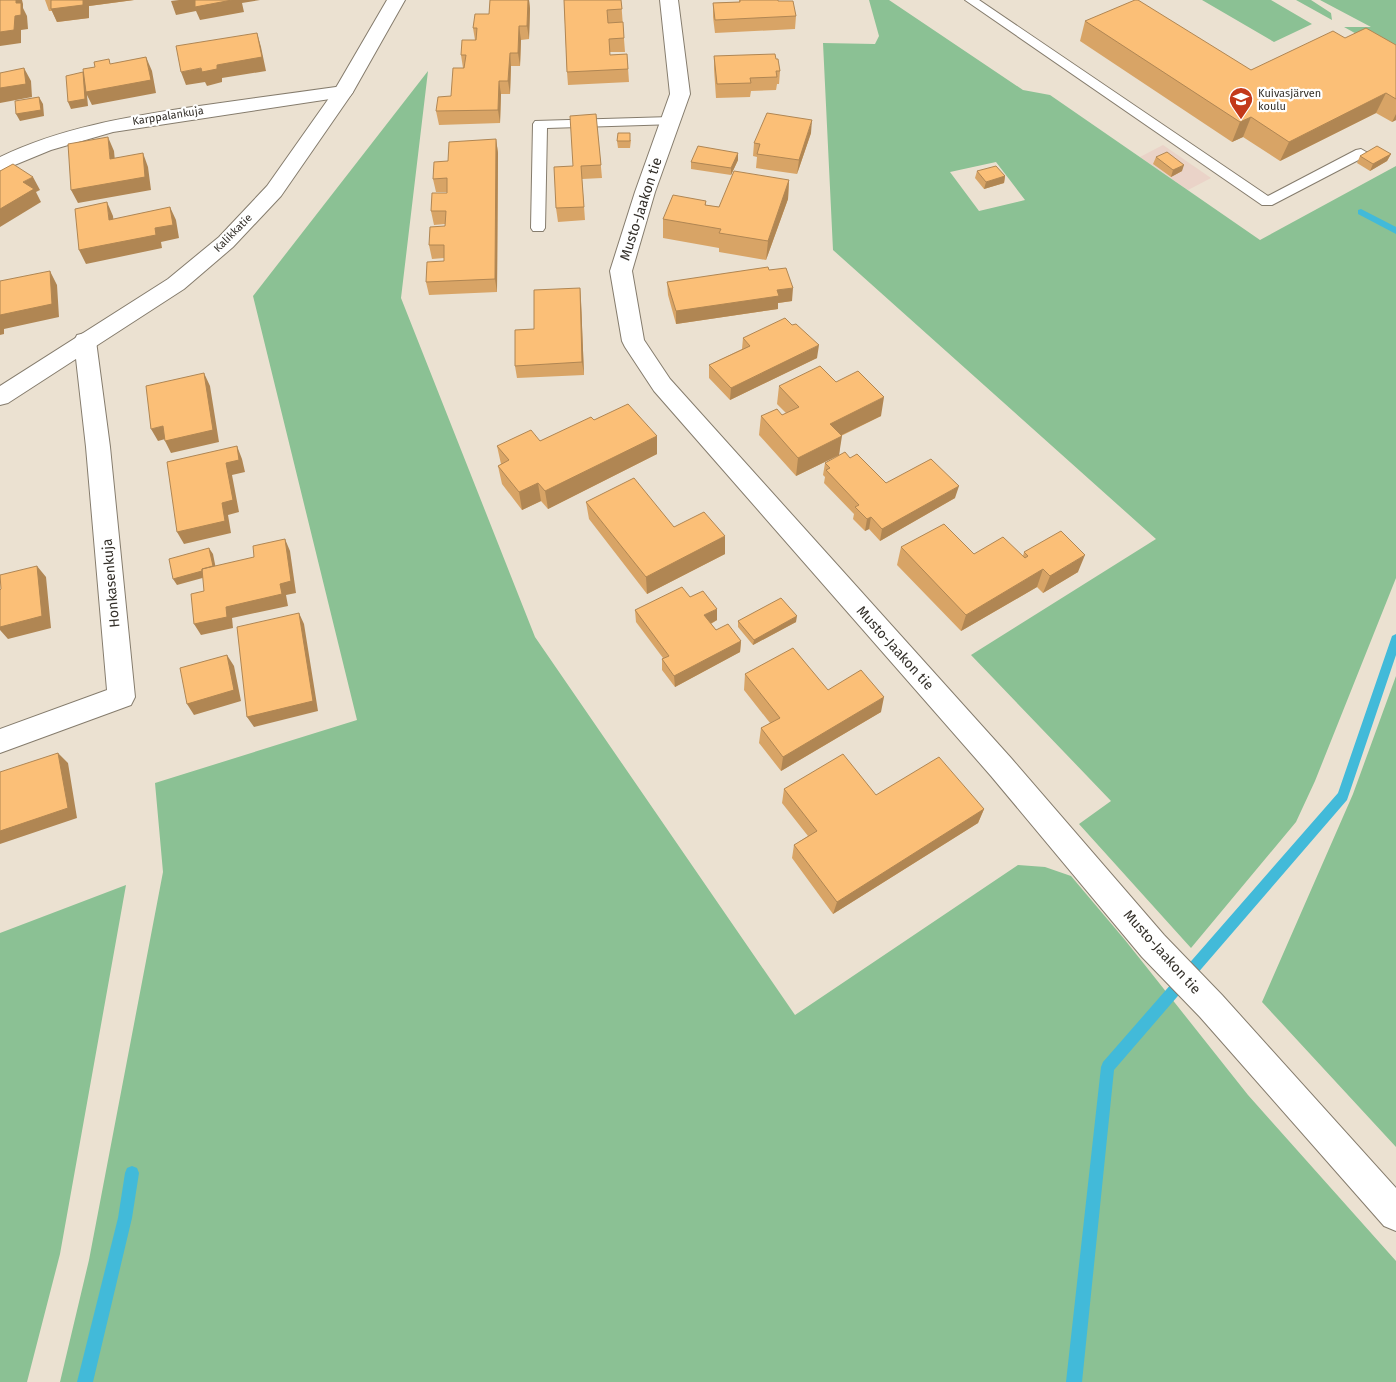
<svg xmlns="http://www.w3.org/2000/svg" width="1396" height="1382" font-family="'Fira Sans',sans-serif">
  <style>
    .industrial { fill: #ead3c8 }
    .green { fill: #8bc194; fill-rule: evenodd }
    .lines { fill: none; stroke-linecap: round; stroke-linejoin: round }
    .stream { fill: #42bad9; fill-rule: evenodd }
    .service-casing { stroke: #857c6d; stroke-width: 2 }
    .minor-casing { stroke: #857c6d; stroke-width: 2 }
    .tertiary-casing { stroke: #857c6d; stroke-width: 2 }
    .service { fill: #fff; fill-rule: evenodd }
    .minor { fill: #fff; fill-rule: evenodd }
    .tertiary { fill: #fff; fill-rule: evenodd }
    .wall { fill: #d8a466 }
    .shaded-wall { fill: #b08653 }
    .building { fill: #fbbf77; stroke: #b08653 }
    .labels { text-anchor: middle; dominant-baseline: central; stroke-width: 4.5; stroke-linejoin: round; paint-order: stroke }
    .far-poi-label { font-size: 11px; fill: #34302a; stroke: #fff; text-anchor: start }
    .far-street-label { font-size: 11px; fill: #34302a; stroke: #fff }
    .street-label { font-size: 14px; fill: #34302a; stroke: #fff }
  </style>
  <rect width="100%" height="100%" fill="#ebe1d1"/>
  <path class="industrial" d="M1163 145 1211 178 1188 190 1140 157Z"/>
  <path class="green" d="M869 0H889L1023 90 1050 95 1260 240 1396 166V578L1315 781 1296 822 1191 948 1079 824 1111 801 971 655 1156 539 833 250 823 43 875 44 879 36ZM996 162 1025 200 979 211 950 172Z
    M1202 0H1271L1312 24 1274 42Z
    M1296 0H1311L1331 13 1332 20Z
    M1320 0H1396V56L1344 27H1371Z
    M428 71 401 298 535 637 795 1015 1018 865 1045 867 1071 876 1125 940 1248 1095 1396 1261V1382H60L89 1260 163 872 155 783 357 720 253 296Z
    M1396 676V1147L1262 1002 1353 794Z
    M126 885 60 1254 27 1382H0V933Z"/>
  <g class="lines">
    <path class="stream" d="M1361 209 1396 227V234L1358 214V210Z
      M1396 634V655L1347 800 1114 1070 1082 1382H1066L1101 1067 1103 1062 1338 793 1391 639 1392 636Z
      M132 1166 137 1168 139 1173 132 1218 93 1382H77L118 1218 125 1173 127 1168Z"/>
    <g class="service-casing">
      <path id="service" d="M965 0H979L1268 196 1356 150 1361 149 1368 153 1366 156 1272 205H1262Z
        M671 117 676 118 678 121 676 124 547 128 545 228 543 231H533L531 228 533 124 535 121Z"/>
    </g>
    <g class="minor-casing">
      <path id="minor" d="M660 0H678L690 94 655 192 632 271 644 340 670 379 1011 758 1164 935 1222 995 1396 1188V1231L1384 1226 1200 1017 1142 957 991 776 654 391 625 347 622 341 610 271 635 192 670 94Z
        M343 86 350 88 353 92 350 96 113 132 51 150 0 171V157C60 128 126 117 192 107 242 100 292 93 343 86Z
        M85 333 93 335 96 341 110 447 135 697 131 705 0 753V729L107 690 86 447 74 341 77 335Z"/>
    </g>
    <g class="tertiary-casing">
      <path id="tertiary" d="M387 0H405L353 92 281 196 233 247 184 289 8 403 0 405V386L168 279 219 237 267 186 334 91Z"/>
    </g>
    <use href="#service" class="service"/>
    <use href="#minor" class="minor"/>
    <use href="#tertiary" class="tertiary"/>
  </g>
  <path class="wall" d="M45 0H134L89 6V18L57 22 52 11H49Z
    M490 0H529L530 9 529 39 521 40 520 66H511L510 94H501L500 123 439 125 436 111 451 96 463 68 461 55 475 40 473 28 489 14Z
    M564 0H621L625 52H610V55L627 54 629 82 568 85 567 72Z
    M739 0H778V1L796 16 795 29 715 33 713 17V3L739 2Z
    M1085 21 1251 70 1345 38 1396 45V120L1392 122 1376 113 1280 161 1243 137 1232 142 1080 41Z
    M714 56 776 59 780 71 779 84H777L776 90 751 91 750 97 716 98 714 69Z
    M596 114 602 178 582 179 585 220 558 222 556 208 573 166Z
    M811 133 797 174 756 168 757 157 753 156 754 143Z
    M496 139 498 153 497 292 429 295 426 282 444 261V258L432 259 429 245 445 226V224L434 225 431 211 447 193V192H436L433 179 448 161Z
    M631 140 630 148H618L617 141Z
    M738 153V160L731 175 691 169V162Z
    M1391 154 1387 161 1370 171 1357 163 1360 156Z
    M1156 157 1182 171 1171 177 1153 164Z
    M977 171 1005 176 1004 183 984 189 975 178Z
    M789 180 788 199 766 260 719 252V248L663 238V219L706 201V205L719 207Z
    M769 270 792 301 778 303V309L676 324 668 295 667 282Z
    M580 288 581 301 584 375 517 378 515 366 534 329Z
    M743 338 817 358 730 400 709 378V365L742 349Z
    M836 382 881 416 841 436 839 455 796 476 759 435 761 416 782 415 786 413 777 404 779 386Z
    M594 420 657 436V454L548 509 541 501 522 510 502 484 498 466 501 464 497 446 540 441Z
    M825 463 886 483 955 498 880 541 869 529 865 531 853 519 854 514 824 483 825 477 823 475Z
    M586 502 674 527 725 554 647 594 589 519Z
    M901 547 974 554 1023 556 1024 552 1078 572 1043 593 1037 587 961 631 897 565Z
    M635 610 717 620 711 624 716 630 741 641 740 652 675 687 662 670V659L663 658 636 622Z
    M738 621 796 622 753 645 738 627Z
    M745 674 828 690 881 712 781 771 759 743 761 728 770 723 744 690Z
    M784 789 984 809 978 823 833 914 792 858 794 845 808 836 782 803Z"/>
  <path class="shaded-wall" d="M15 0H22L23 4V8L27 16 28 29 21 30V43L0 46V32Z
    M83 0H134L89 6V18L57 22 51 9Z
    M179 0H260L242 3 244 12 200 20 196 11 176 15 171 1Z
    M528 0H529L530 9 529 39 527 26Z
    M519 26 521 40 520 66 518 53Z
    M257 33 261 47 266 71 222 78V82L207 86 205 82 186 85 181 72 217 65Z
    M510 53 511 66 510 94 508 81Z
    M146 57 152 71 156 93 92 105 87 95 88 106 71 109 68 102 83 72Z
    M24 68 31 81 32 97 0 103V88Z
    M499 81 501 94 500 123 498 110Z
    M1386 93 1376 113 1280 161 1289 142Z
    M39 97 43 104 44 116 20 121 16 114Z
    M1396 114V120L1392 122Z
    M1251 117 1243 137 1232 142 1240 122Z
    M812 120 811 133 797 174 799 160Z
    M108 137 114 151 116 172 110 159Z
    M496 139 498 153 497 292 495 279Z
    M143 153 148 167 151 190 78 203 71 190Z
    M738 153V160L731 175V168Z
    M1391 154 1387 161 1370 171 1373 164Z
    M1184 165 1182 171 1171 177 1173 170Z
    M1005 176 1004 183 984 189 986 182Z
    M33 177 40 190 36 192 41 202 0 227V209L23 182Z
    M789 180 788 199 766 260 768 241Z
    M107 202 113 216 115 233 109 220Z
    M170 207 176 220 179 238 161 242 162 248 86 264 79 250 155 228Z
    M50 271 57 285 59 317 4 329V334L0 335V315Z
    M580 288 581 301 584 375 582 362Z
    M793 288 792 301 778 303V309L676 324V311L777 290Z
    M819 345 817 358 730 400 731 388Z
    M204 373 210 386 219 442 171 453 165 441Z
    M884 397 881 416 827 442 830 424Z
    M163 426 169 438 158 441 151 429Z
    M657 436V454L548 509 545 491Z
    M842 436 839 455 796 476 798 458Z
    M237 446 242 459 245 472 232 475 239 512 228 515 231 533 184 544 177 532 222 503 226 463Z
    M538 483 541 501 522 510 519 492Z
    M959 486 955 498 880 541 882 529Z
    M871 517 869 529 865 531 867 519Z
    M725 536V554L647 594 646 577Z
    M285 539 290 551 296 593 286 595 288 606 232 618 233 628 201 635 194 624 226 607 280 584Z
    M209 548 213 554 217 574 177 585 173 579Z
    M1085 555 1078 572 1043 593 1050 576Z
    M37 566 46 577 51 628 8 639 0 630V627Z
    M1043 569 1037 587 961 631 966 615Z
    M717 609V620L704 627V615Z
    M299 613 304 624 318 711 254 727 247 717Z
    M797 616 796 622 753 645 754 640Z
    M741 641 740 652 675 687 674 676Z
    M227 655 234 666 241 701 194 715 187 704Z
    M884 697 881 712 781 771 783 757Z
    M58 753 68 763 77 818 0 844V831Z
    M984 809 978 823 833 914 837 902Z"/>
  <path class="building" d="M0 0H16V3H21V15L15 16 14 30 0 32Z
    M51 0H83V5L51 9Z
    M195 0H232L195 7Z
    M490 0H528L527 26H519L518 53H510L508 81H499L498 110 436 111 438 97 451 96 453 68H464L466 55H461L462 40H476L477 28H473L475 14H489Z
    M564 0H621L622 9 607 10 608 23 623 22 624 38 609 39 610 55 627 54 628 69 567 72Z
    M740 0H778V1H793L796 16 715 20 713 3 740 2Z
    M1135 0H1138L1251 70 1333 31 1345 38 1366 28 1396 45V99L1386 93 1289 142 1251 117 1240 122 1085 21Z
    M257 33 262 57 217 65V69L202 72 201 68 181 72 176 46Z
    M775 54 776 59H778L780 71H776L777 77 750 78 751 83 717 84 714 56Z
    M146 57 151 80 86 92 83 69 95 67 94 62 109 59 110 64Z
    M24 68 26 84 0 88V73Z
    M83 72 85 99 68 102 66 76Z
    M39 97 41 110 16 114 15 101Z
    M767 113 812 120 799 160 757 154 760 144 754 143Z
    M596 114 601 165 581 166 584 207 556 208 554 167 573 166 570 116Z
    M618 133H630V141H617Z
    M108 137 110 159 143 153 145 177 71 190 68 144Z
    M496 139 495 279 426 282 427 262 444 261V245H429L430 227 445 226 446 211H431L432 193H447V178L433 179 434 162 448 161 449 142Z
    M698 146 738 153 731 168 691 162Z
    M1377 146 1391 154 1373 164 1360 156Z
    M1167 152 1184 165 1173 170 1156 157Z
    M13 164 33 177 23 182 34 189 0 209V171Z
    M996 166 1005 176 986 182 977 171Z
    M734 171 789 180 768 241 719 233 721 229 663 219 673 195 706 201 705 205 719 207Z
    M107 202 109 220 170 207 173 225 155 228 156 235 79 250 75 209Z
    M768 267 769 270 786 268 793 288 777 290 779 296 676 311 667 282Z
    M50 271 52 304 0 315V281Z
    M580 288 582 362 515 366V330L534 329V290Z
    M785 318 792 325 796 324 819 345 731 388 709 365 750 346 743 338Z
    M820 366 836 382 858 371 884 397 830 424 842 436 798 458 761 416 777 409 782 415 799 407 779 386Z
    M204 373 213 430 165 441 163 426 151 429 146 386Z
    M628 404 657 436 545 491 538 483 519 492 498 466 509 460 497 446 531 430 540 441 591 417 594 420Z
    M237 446 239 460 226 463 233 500 222 503 225 521 177 532 167 462Z
    M845 452 850 458 857 454 886 483 931 459 959 486 882 529 871 517 867 519 855 507 859 505 826 470 830 468 825 463Z
    M634 478 674 527 704 512 725 536 646 577 586 502Z
    M944 524 974 554 1003 537 1025 558 1028 556 1024 552 1061 531 1085 555 1050 576 1043 569 966 615 901 547Z
    M285 539 291 581 280 584 282 594 226 607 227 617 194 624 191 594 204 591 202 569 254 557 253 546Z
    M209 548 213 566 202 569V571L173 579 169 559Z
    M37 566 42 616 0 627V590L1 589 0 575Z
    M682 587 690 597 703 591 717 609 704 615 716 630 728 624 741 641 674 676 662 659 669 656 635 610Z
    M781 598 797 616 754 640 738 621Z
    M299 613 313 701 247 717 237 627Z
    M793 648 828 690 861 670 884 697 783 757 761 728 780 718 745 674Z
    M227 655 234 690 187 704 180 668Z
    M58 753 68 808 0 831V772Z
    M843 754 876 795 939 757 984 809 837 902 794 845 817 831 784 789Z"/>
  <defs>
    <g id="school-pin" transform="scale(1.25)"><path d="M0 17L-7.5 6A9.5 9.5 0 1 1 7.5 6Z" fill="#c3391a" stroke="#fff"/><path d="M0-5L7-2L0 1L-7-2ZM-4 1L0 2.5L4 1V4Q0 6-4 4Z" fill="#fff"/></g>
  </defs>
  <g fill-rule="evenodd">
    <use href="#school-pin" x="1241" y="99"/>
  </g>
  <g class="labels">
    <g class="far-poi-label">
      <text x="1258" y="93">Kuivasjärven<tspan x="1258" dy="13">koulu</tspan></text>
    </g>
    <g class="far-street-label">
      <text transform="translate(168 116) rotate(-9)">Karppalankuja</text>
      <text transform="translate(233 233) rotate(-45)">Kalikkatie</text>
    </g>
    <g class="street-label">
      <text transform="translate(641 209) rotate(-72)">Musto-Jaakon tie</text>
      <text transform="translate(111 583) rotate(-95)">Honkasenkuja</text>
      <text transform="translate(895 648) rotate(48)">Musto-Jaakon tie</text>
      <text transform="translate(1162 952) rotate(48)">Musto-Jaakon tie</text>
    </g>
  </g>
</svg>
